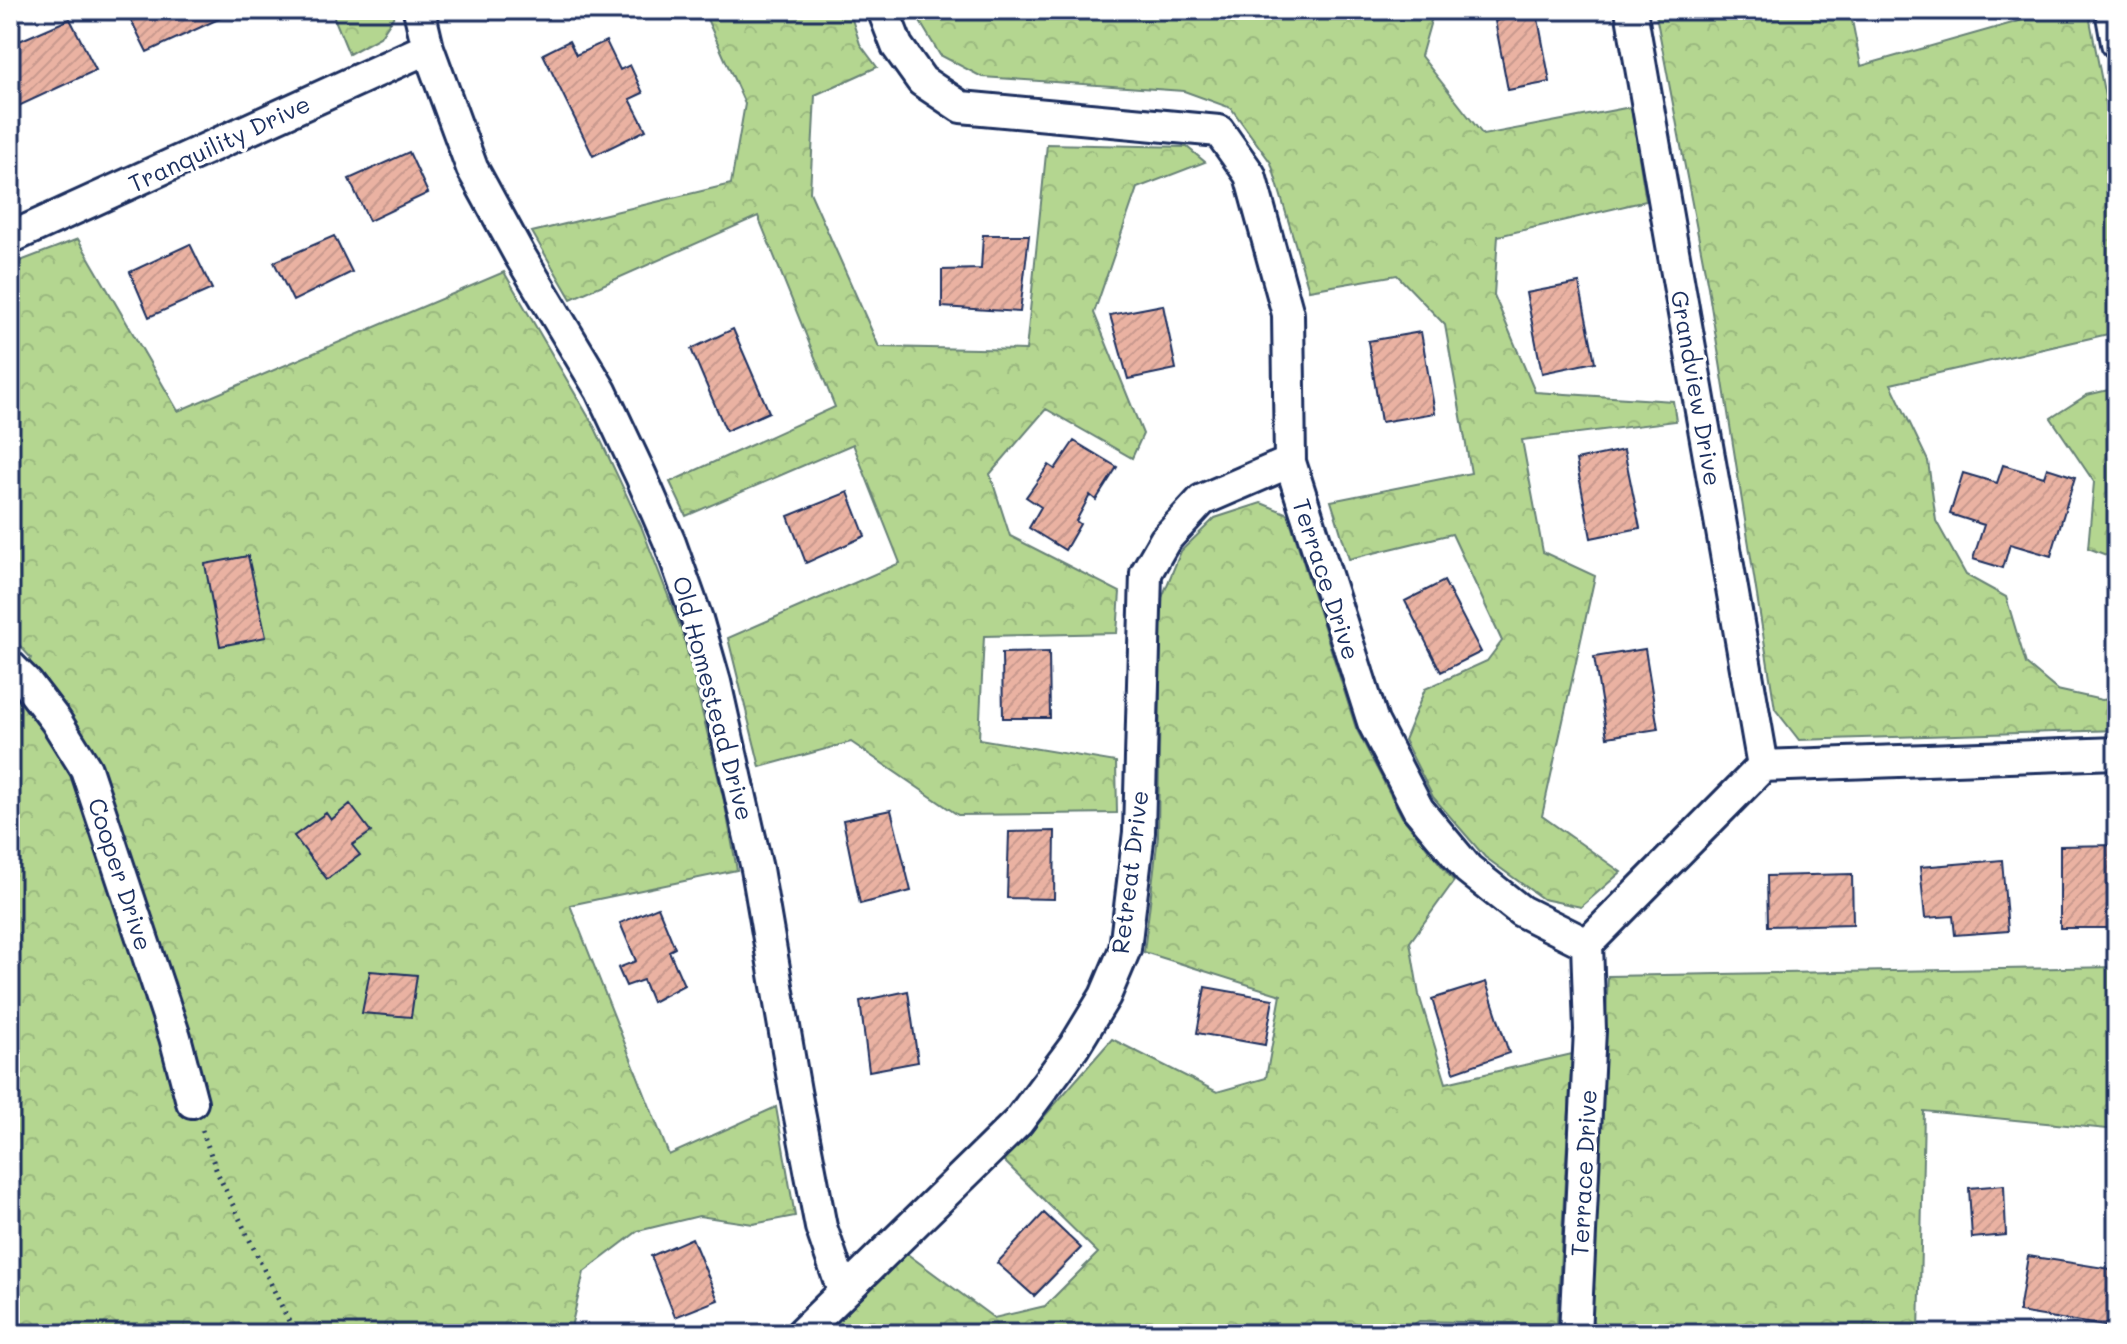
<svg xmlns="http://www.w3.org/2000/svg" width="2127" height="1344" font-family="Mali,sans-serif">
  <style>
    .forest { fill: url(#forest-crowns); stroke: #688277; stroke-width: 2 }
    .building { fill: url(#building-hatch); stroke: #1b2f5e; stroke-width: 2 }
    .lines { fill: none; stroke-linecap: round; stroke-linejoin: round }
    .street-casing { stroke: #1b2f5e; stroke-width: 36 }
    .path { stroke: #1b2f5e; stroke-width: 5; stroke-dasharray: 2 6; stroke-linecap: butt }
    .street { stroke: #fff; stroke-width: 30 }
    .labels { text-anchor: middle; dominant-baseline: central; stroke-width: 7; stroke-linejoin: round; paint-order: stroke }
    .street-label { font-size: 24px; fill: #1b2f5e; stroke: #fff }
  </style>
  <defs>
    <pattern id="forest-crowns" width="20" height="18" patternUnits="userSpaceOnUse" patternTransform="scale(2)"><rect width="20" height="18" fill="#b4d690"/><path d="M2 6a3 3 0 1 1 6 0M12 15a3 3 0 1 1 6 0" fill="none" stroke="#9ab87f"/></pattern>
    <pattern id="building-hatch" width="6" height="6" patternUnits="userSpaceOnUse" patternTransform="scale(2)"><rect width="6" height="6" fill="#eab2a2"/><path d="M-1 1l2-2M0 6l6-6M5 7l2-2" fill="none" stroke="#c8998e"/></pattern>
  </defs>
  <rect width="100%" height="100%" fill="#fff"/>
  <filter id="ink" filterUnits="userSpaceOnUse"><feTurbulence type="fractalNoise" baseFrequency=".0125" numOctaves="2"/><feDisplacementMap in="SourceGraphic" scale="16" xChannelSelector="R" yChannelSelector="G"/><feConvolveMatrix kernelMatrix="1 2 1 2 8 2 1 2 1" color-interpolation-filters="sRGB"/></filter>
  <g filter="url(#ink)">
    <path class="forest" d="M331 10H396V13L380 37 349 54Z
      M703 10H849L860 44 877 67 815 95 810 192 879 347 1026 350 1047 144 1187 147 1205 162 1137 188 1094 313 1143 434 1132 458 1046 409 990 474 1010 536 1120 592 1117 633 984 636 979 739 1116 762 1117 813 958 815 851 742 760 767 728 638 900 563 853 444 686 516 670 482 835 407 758 216 571 299 532 232 731 184 745 104Z
      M913 10H1434L1421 56 1483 135 1631 107 1646 201 1498 236 1494 295 1535 392 1673 401 1676 421 1522 440 1543 552 1595 576 1542 816 1621 872 1581 907 1543 899 1485 857 1433 797 1404 740 1425 689 1487 661 1502 641 1452 534 1349 559 1331 501 1471 473 1445 325 1397 275 1309 290 1271 163 1231 108 1184 91 982 77 940 55Z
      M1655 10H1850L1861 66 2037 16V10H2088L2117 158V332L1891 384 1928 461 1936 521 1966 575 2006 597 2026 664 2057 690 2102 700 2117 698V730L1799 740 1775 709 1708 287Z
      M78 239 178 411 504 272 595 428 641 526 683 634 725 805 737 870 570 905 669 1155 776 1107 795 1216 753 1224 699 1216 638 1231 584 1272 572 1323 575 1334H10V704L31 658 10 635V265Z
      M2117 388V559L2088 548 2094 482 2051 418 2087 395Z
      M1261 503 1288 514 1356 728 1402 817 1454 881 1410 942 1419 995 1446 1083 1572 1054 1557 1324 1419 1321 1400 1334H824L906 1253 994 1318 1045 1306 1098 1253 1003 1160 1035 1127 1112 1039 1217 1092 1266 1078 1281 995 1144 952 1158 836 1161 600 1181 551 1215 518Z
      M2117 967V1130L1924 1111 1919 1334H1589L1608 976Z"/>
    <path class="building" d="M126 10H238L147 52Z
      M1537 13 1550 82 1508 90 1495 21Z
      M70 19 96 70 10 110V45Z
      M569 41 576 55 606 41 620 70 630 65 643 93 630 99 646 130 593 156 543 54Z
      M409 152 428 193 369 221 349 179Z
      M983 235H1029L1020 312 942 307V270L981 269Z
      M334 236 352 272 293 301 274 262Z
      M190 244 212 289 149 317 130 272Z
      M1579 283 1595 362 1542 373 1526 293Z
      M1163 305 1176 369 1128 379 1110 315Z
      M733 329 769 412 726 431 691 349Z
      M1421 332 1435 413 1381 422 1368 341Z
      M1074 441 1117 467 1096 500 1090 495 1076 521 1080 524 1065 550 1029 528 1041 507 1026 497 1049 465 1055 469Z
      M1624 450 1640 528 1591 538 1576 460Z
      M2003 465 2044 477 2047 468 2075 477 2051 556 2010 544 2003 568 1973 559 1984 525 1950 514 1963 473 1997 483Z
      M848 492 865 536 806 563 788 516Z
      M248 556 266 637 220 646 205 564Z
      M1444 581 1481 652 1441 672 1405 601Z
      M1645 649 1658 729 1607 737 1594 657Z
      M1049 652 1050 718H1003L1002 653Z
      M350 804 371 832 352 845 360 855 327 879 294 836 326 813 331 820Z
      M891 810 911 891 860 904 843 820Z
      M1055 831 1054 899 1007 898 1009 832Z
      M2117 845V928H2060V846Z
      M2002 860 2008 931 1955 935 1953 916 1925 918 1920 867Z
      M1852 874 1853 924 1768 926 1767 876Z
      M658 907 675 948 669 951 684 985 652 1002 643 980 626 986 618 968 636 961 620 923Z
      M370 971 417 975 411 1017 362 1013Z
      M1486 982 1509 1053 1454 1072 1432 999Z
      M1205 987 1273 999 1265 1045 1197 1033Z
      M908 991 918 1062 869 1071 860 1001Z
      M2004 1185 2006 1235 1972 1238 1969 1188Z
      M1044 1213 1081 1248 1034 1296 997 1263Z
      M692 1238 718 1300 675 1317 651 1256Z
      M2028 1256 2117 1270V1328L2019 1312Z"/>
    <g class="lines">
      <g class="street-casing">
        <path id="street" d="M419 10 428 48 472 168 519 254 601 391 641 476 670 543 697 619 715 682 757 869 795 1091 821 1227 843 1291
          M883 10 897 46 922 81 961 107 1219 131 1250 175 1288 314 1290 462 1373 722 1418 809 1468 869 1521 911 1587 944 1590 1030 1575 1334
          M1631 10 1763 766 2117 753
          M2111 10 2117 43
          M10 238 428 48
          M10 666 27 683 56 721 86 769 175 1037 192 1102
          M1587 944 1763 766
          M801 1334 1018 1122 1074 1047 1105 996 1125 949 1139 832 1146 573 1165 540 1202 500 1290 462"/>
      </g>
      <path class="path" d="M202 1130 217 1172 295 1334"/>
      <use href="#street" class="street"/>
    </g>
  </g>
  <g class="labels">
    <g class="street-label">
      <text transform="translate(219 143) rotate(-25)">Tranquility Drive</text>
      <text transform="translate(1697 388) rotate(80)">Grandview Drive</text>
      <text transform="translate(1327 579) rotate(72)">Terrace Drive</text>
      <text transform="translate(714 698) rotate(75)">Old Homestead Drive</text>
      <text transform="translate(1129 872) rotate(-83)">Retreat Drive</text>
      <text transform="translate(121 874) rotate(72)">Cooper Drive</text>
      <text transform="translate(1583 1173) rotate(-87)">Terrace Drive</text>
    </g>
  </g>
  <rect width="2127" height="1344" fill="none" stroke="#fff" stroke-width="40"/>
  <rect x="20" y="20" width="2087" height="1304" fill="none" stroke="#1b2f5e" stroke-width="3" filter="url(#ink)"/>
</svg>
